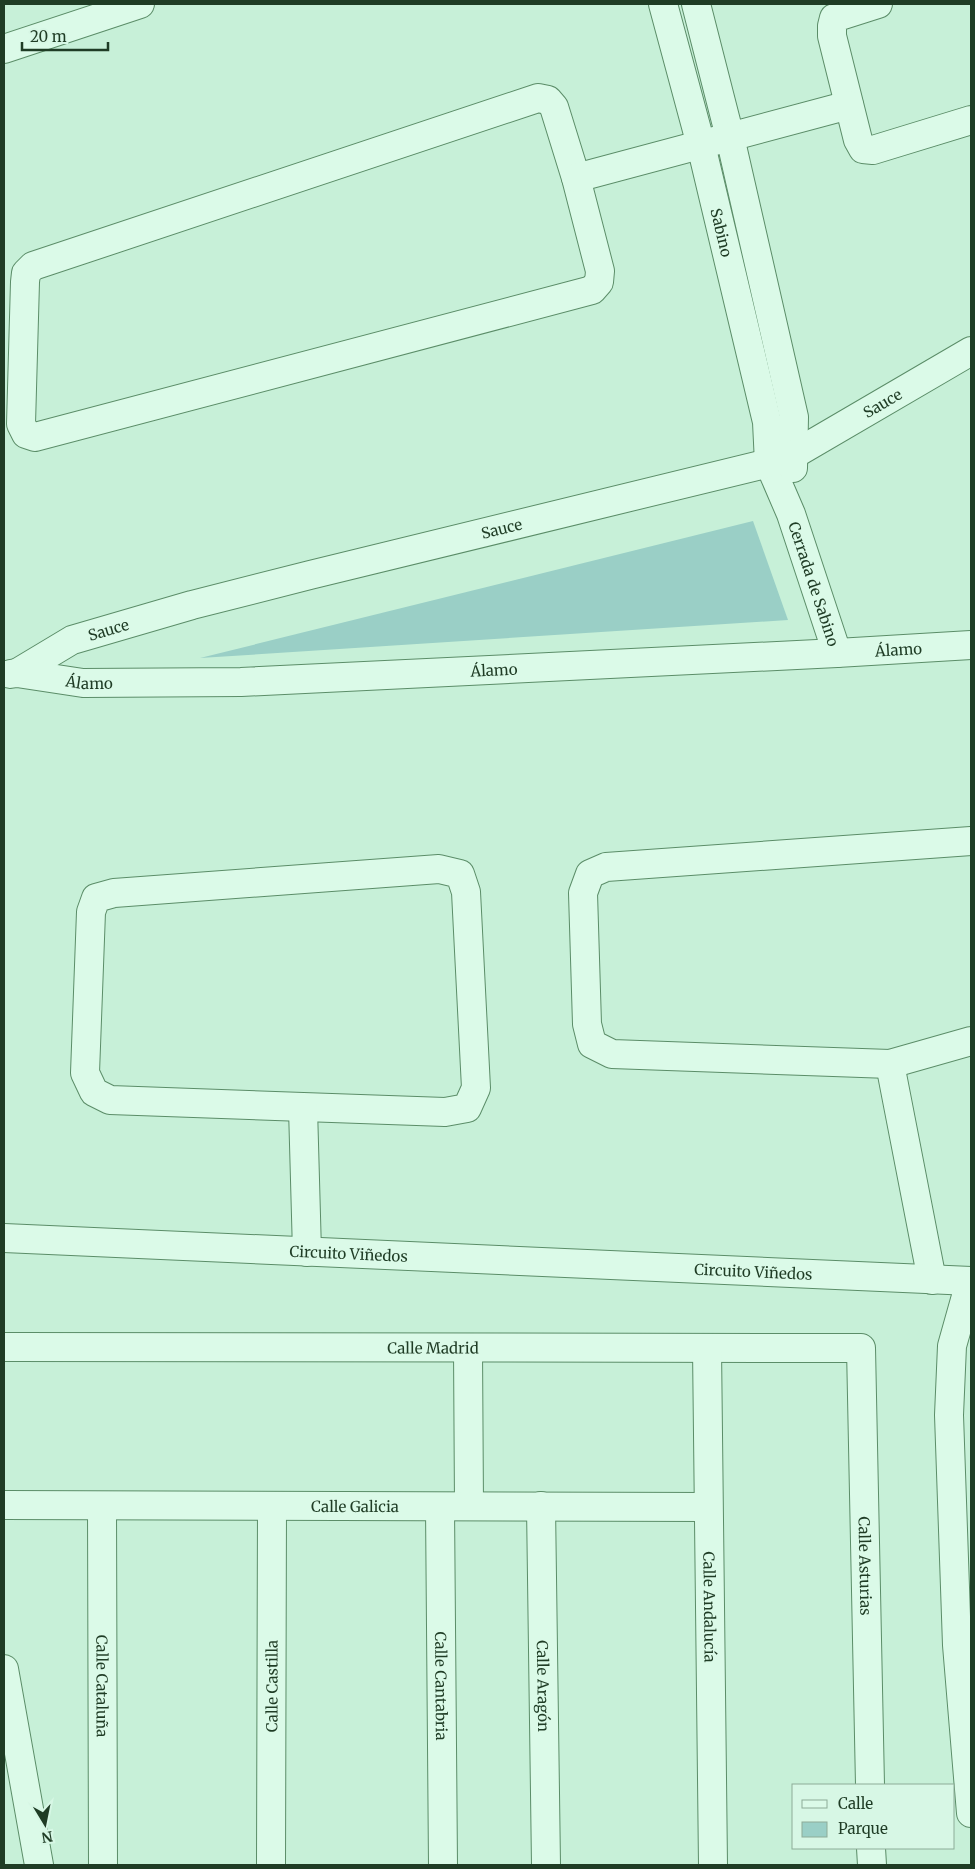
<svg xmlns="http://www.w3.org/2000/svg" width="975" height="1869" font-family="Merriweather,serif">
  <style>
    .green { fill: #9acfc6 }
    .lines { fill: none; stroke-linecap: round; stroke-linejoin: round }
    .minor-casing { stroke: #5b8d68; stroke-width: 30 }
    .minor { stroke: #dbfae8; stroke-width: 28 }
    .labels { text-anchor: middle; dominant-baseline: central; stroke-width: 4; stroke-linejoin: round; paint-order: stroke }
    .street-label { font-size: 15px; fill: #1f3c25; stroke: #d7f7e5 }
  </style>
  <rect width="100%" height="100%" fill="#c7f0d8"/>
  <path class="green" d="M753 521 788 620 200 658Z"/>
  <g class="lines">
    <g class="minor-casing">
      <g id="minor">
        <path id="s1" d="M663 4 701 145 767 422 769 463 791 514 837 653"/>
        <path d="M696 4 730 137 794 417 793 468"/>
        <path d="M878 4 834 18 832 26V36L858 140 863 149 873 150 971 120"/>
        <path d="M4 49 140 4"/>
        <path d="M538 98 548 100 554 107 576 178 600 271 599 282 592 290 35 437 26 434 21 424 25 282 26 273 33 266Z"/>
        <path d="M576 178 849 105"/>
        <path id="s2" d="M17 673 72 640 192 605 310 575 769 463 793 455 971 351"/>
        <path id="s3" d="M10 674 17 673 83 683 241 682 837 653 971 645"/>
        <path d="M971 841 606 867 590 874 583 893 587 1024 592 1044 612 1054 890 1064 971 1041"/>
        <path d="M439 869 460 874 466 892 476 1088 467 1108 445 1112 110 1100 94 1092 85 1073 91 912 96 898 114 893Z"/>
        <path d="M890 1064 932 1280"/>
        <path d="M303 1108 307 1252"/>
        <path id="s4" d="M4 1238 971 1281"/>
        <path d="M970 1282 952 1346 949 1415 957 1645 971 1813"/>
        <path id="s5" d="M4 1347 861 1348 870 1785"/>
        <path id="s6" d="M707 1348 713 1865"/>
        <path d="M468 1349 469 1506"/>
        <path id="s7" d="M4 1505 708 1507"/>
        <path id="s8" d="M102 1506 103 1865"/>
        <path id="s9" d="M541 1506 546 1865"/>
        <path id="s10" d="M440 1507 443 1865"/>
        <path d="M4 1669 39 1865"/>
        <path d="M871 1848 872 1865"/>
        <path id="s11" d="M271 1865 272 1506"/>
      </g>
    </g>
    <use href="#minor" class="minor"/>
  </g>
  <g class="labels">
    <g class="street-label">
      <text stroke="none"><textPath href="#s1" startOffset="236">Sabino</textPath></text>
      <text stroke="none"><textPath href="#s2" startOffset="912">Sauce</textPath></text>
      <text stroke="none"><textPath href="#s2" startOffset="508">Sauce</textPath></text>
      <text stroke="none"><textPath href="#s1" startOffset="601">Cerrada de Sabino</textPath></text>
      <text stroke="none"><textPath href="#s2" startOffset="102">Sauce</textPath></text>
      <text stroke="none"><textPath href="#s3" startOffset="890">Álamo</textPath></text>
      <text stroke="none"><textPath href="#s3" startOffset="485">Álamo</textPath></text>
      <text stroke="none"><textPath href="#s3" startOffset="80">Álamo</textPath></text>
      <text stroke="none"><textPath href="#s4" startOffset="345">Circuito Viñedos</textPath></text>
      <text stroke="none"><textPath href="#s4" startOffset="750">Circuito Viñedos</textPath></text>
      <text stroke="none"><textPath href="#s5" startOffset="429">Calle Madrid</textPath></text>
      <text stroke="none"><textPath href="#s7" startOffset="351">Calle Galicia</textPath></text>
      <text stroke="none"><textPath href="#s5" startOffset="1075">Calle Asturias</textPath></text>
      <text stroke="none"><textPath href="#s6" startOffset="259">Calle Andalucía</textPath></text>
      <text stroke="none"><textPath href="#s8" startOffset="180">Calle Cataluña</textPath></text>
      <text stroke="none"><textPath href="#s11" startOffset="179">Calle Castilla</textPath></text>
      <text stroke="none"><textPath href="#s10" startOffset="179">Calle Cantabria</textPath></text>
      <text stroke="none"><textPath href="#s9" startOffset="180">Calle Aragón</textPath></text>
    </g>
  </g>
  <rect width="975" height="1869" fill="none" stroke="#1f3c25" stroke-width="10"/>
  <rect x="792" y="1784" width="162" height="65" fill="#d7f7e5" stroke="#8dac98"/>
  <rect x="802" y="1800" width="25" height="8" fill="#dbfae8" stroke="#8dac98"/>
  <text x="838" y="1809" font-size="15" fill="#1f3c25">Calle</text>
  <rect x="802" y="1822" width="25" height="15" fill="#9acfc6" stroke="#8dac98"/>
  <text x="838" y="1834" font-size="15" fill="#1f3c25">Parque</text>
  <g transform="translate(45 1824) rotate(170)" stroke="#d7f7e5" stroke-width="4" paint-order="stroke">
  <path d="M0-4L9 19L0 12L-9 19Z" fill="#1f3c25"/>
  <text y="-8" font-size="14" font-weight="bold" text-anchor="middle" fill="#1f3c25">N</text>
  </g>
  <path d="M22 42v8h86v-8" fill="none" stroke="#1f3c25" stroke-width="2.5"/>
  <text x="30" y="42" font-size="15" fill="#1f3c25" stroke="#d7f7e5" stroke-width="4" paint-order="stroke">20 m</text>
</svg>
